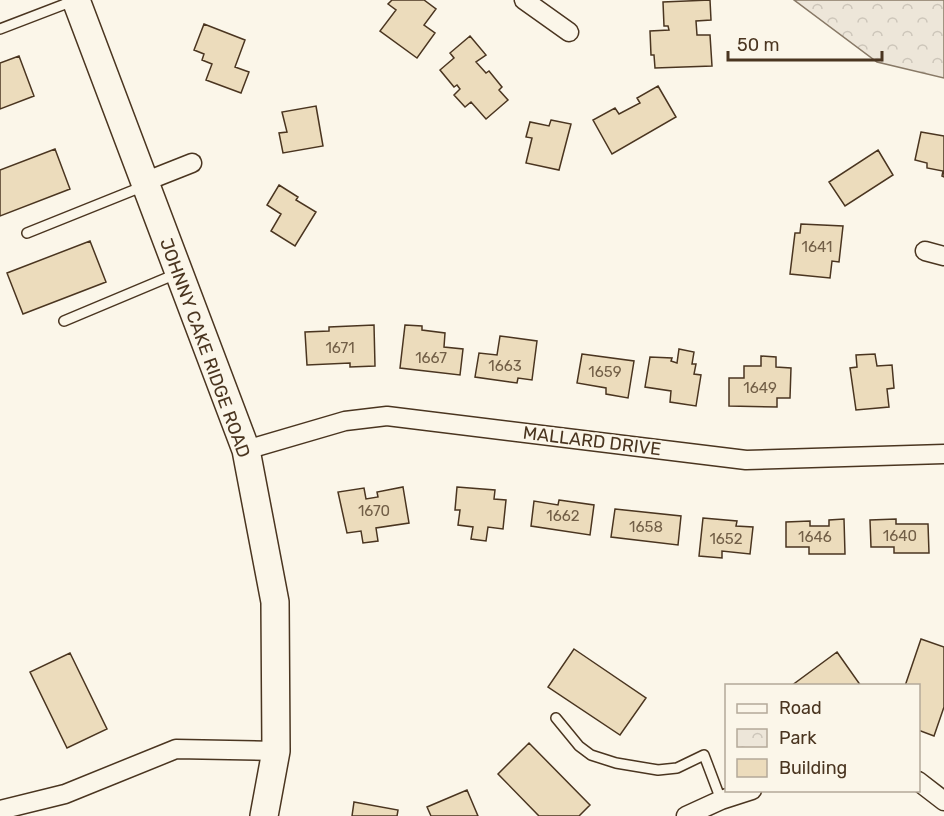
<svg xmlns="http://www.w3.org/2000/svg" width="944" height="816" font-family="Rubik,sans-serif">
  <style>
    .park { fill: url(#park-crowns); stroke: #887966; stroke-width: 1.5 }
    .building { fill: #ecdcbc; stroke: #4a3520; stroke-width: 1.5 }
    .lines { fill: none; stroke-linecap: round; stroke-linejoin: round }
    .lane-casing { stroke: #4a3520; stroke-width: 12 }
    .street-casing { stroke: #4a3520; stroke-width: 21 }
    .secondary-casing { stroke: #4a3520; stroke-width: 30 }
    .lane { stroke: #fbf6e9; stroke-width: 9 }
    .street { stroke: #fbf6e9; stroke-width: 18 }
    .secondary { stroke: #fbf6e9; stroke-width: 27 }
    .labels { text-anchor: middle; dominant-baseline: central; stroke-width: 4.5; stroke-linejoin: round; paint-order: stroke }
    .number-label { font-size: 15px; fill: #725f47 }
    .street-label { font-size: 18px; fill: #4a3520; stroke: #fbf6e9 }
  </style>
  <defs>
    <pattern id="park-crowns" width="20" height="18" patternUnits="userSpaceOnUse" patternTransform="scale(1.5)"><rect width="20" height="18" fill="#ede6d9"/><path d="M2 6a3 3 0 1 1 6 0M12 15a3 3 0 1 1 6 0" fill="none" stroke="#cdc6ba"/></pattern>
  </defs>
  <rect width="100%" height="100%" fill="#fbf6e9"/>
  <path class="park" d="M794 0H944V78L877 62Z"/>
  <path class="building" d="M392 0H424L436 9 424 25 435 33 417 58 380 31 396 10 388 4Z
    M710 0 711 20 696 21 697 35H710L712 66 655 68 654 55H651L650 31 669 30 668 26H664L663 2Z
    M204 24 245 40 235 67 249 72 241 93 206 80 212 64 202 60 204 54 194 50Z
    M470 36 486 55 476 62 486 73 489 71 502 87 499 90 508 100 486 119 471 102 465 107 454 95 460 89 457 85 454 87 440 70 454 58 450 53Z
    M19 56 34 96 0 109V63Z
    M658 86 676 117 612 154 593 120 615 108 619 114 640 103 637 98Z
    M316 106 323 146 283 153 279 133 287 132 282 112Z
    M551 120 571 124 559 170 526 163 532 138 526 137 530 122 549 126Z
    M921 132 944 136V177L942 176 943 171 927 168V163L915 160Z
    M55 149 70 189 0 216V170Z
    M878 150 893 175 845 206 829 182Z
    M279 185 298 197 296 200 316 212 295 246 271 231 281 214 267 205Z
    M801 224 843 226 839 262 832 261 830 278 790 274 795 233H800Z
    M90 241 106 282 23 314 7 273Z
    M374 325 375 366 350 367V363L307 365 305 332 329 331V327Z
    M405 325 422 326V330L445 333 444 347 463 349 460 375 400 368Z
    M500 336 537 341 532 380 518 378 517 383 475 377 479 353 497 355Z
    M679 349 694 352 692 364H696L694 374 701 375 696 406 670 402 671 391 645 387 650 357 672 358 671 361 677 363Z
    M582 354 634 361 628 398 606 394V388L577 383Z
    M875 354 877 366 892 365 894 388 887 389 889 407 856 410 850 368 857 367 856 355Z
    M761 356 776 357V367L791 368 790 398H777V407L729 406V378H744V366H761Z
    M403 487 409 523 376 528 378 541 363 543 361 531 347 533 338 492 364 488 366 499 378 497 377 492Z
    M457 487 495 490 494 499 506 500 503 529 488 527 486 541 471 539 473 527 458 525 460 510H455Z
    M559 500 594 505 590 535 531 526 534 501 558 505Z
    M615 509 681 516 678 545 611 537Z
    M703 518 737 521 736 526 753 527 750 554 722 551V558L699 556Z
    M844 519 845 554H809V547H786V522L810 521V526H829V520Z
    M896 519V524H928L929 553H894V547H871L870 520Z
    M921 639 944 647V707L934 736 918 730V686H905Z
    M574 649 646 698 620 735 548 687Z
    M837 652 861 686H791Z
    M70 653 107 729 67 748 30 672Z
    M529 743 590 805 579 816H539L498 774Z
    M467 790 478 816H431L427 807Z
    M354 802 398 810 397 816H352Z"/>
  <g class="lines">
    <g class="lane-casing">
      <path id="lane" d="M0 29 73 1
        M27 233 144 186
        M64 321 176 274
        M556 718 579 746 591 755 616 763 658 770 677 768 704 755 721 800"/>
    </g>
    <g class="street-casing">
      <path id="street" d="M524 0 569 32
        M144 182 192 163
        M925 251 944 256
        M246 450 345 421 387 416 746 460 944 454
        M918 781 944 801
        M0 810 65 794 176 749 276 751
        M686 816 721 800 752 790"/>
    </g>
    <g class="secondary-casing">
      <path id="secondary" d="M76 0 246 450 275 602 276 751 264 816"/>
    </g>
    <use href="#lane" class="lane"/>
    <use href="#street" class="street"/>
    <use href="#secondary" class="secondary"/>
  </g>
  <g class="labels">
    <g class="number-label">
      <text x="817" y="247">1641</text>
      <text x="340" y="348">1671</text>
      <text x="431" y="358">1667</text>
      <text x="505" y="366">1663</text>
      <text x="605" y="372">1659</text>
      <text x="760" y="388">1649</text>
      <text x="374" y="511">1670</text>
      <text x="563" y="516">1662</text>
      <text x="646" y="527">1658</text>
      <text x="900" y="536">1640</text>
      <text x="815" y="537">1646</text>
      <text x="726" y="539">1652</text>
    </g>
    <g class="street-label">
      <text transform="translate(205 348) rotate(70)">JOHNNY CAKE RIDGE ROAD</text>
      <text transform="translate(592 441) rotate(7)">MALLARD DRIVE</text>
    </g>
  </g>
  <rect x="725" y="684" width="195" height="108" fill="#fbf6e9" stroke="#b4a999" stroke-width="1.5"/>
  <rect x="737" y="704" width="30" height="9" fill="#fbf6e9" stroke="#b4a999" stroke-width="1.5"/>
  <text x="779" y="714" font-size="18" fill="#4a3520">Road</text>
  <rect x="737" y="729" width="30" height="18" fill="url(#park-crowns)" stroke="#b4a999" stroke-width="1.5"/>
  <text x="779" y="744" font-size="18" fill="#4a3520">Park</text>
  <rect x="737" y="759" width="30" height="18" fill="#ecdcbc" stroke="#b4a999" stroke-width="1.5"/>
  <text x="779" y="774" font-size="18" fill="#4a3520">Building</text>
  <path d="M728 51v9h154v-9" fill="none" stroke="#4a3520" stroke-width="3"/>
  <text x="737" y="51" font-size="18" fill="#4a3520" stroke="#fbf6e9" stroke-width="4.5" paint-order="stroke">50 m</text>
</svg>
